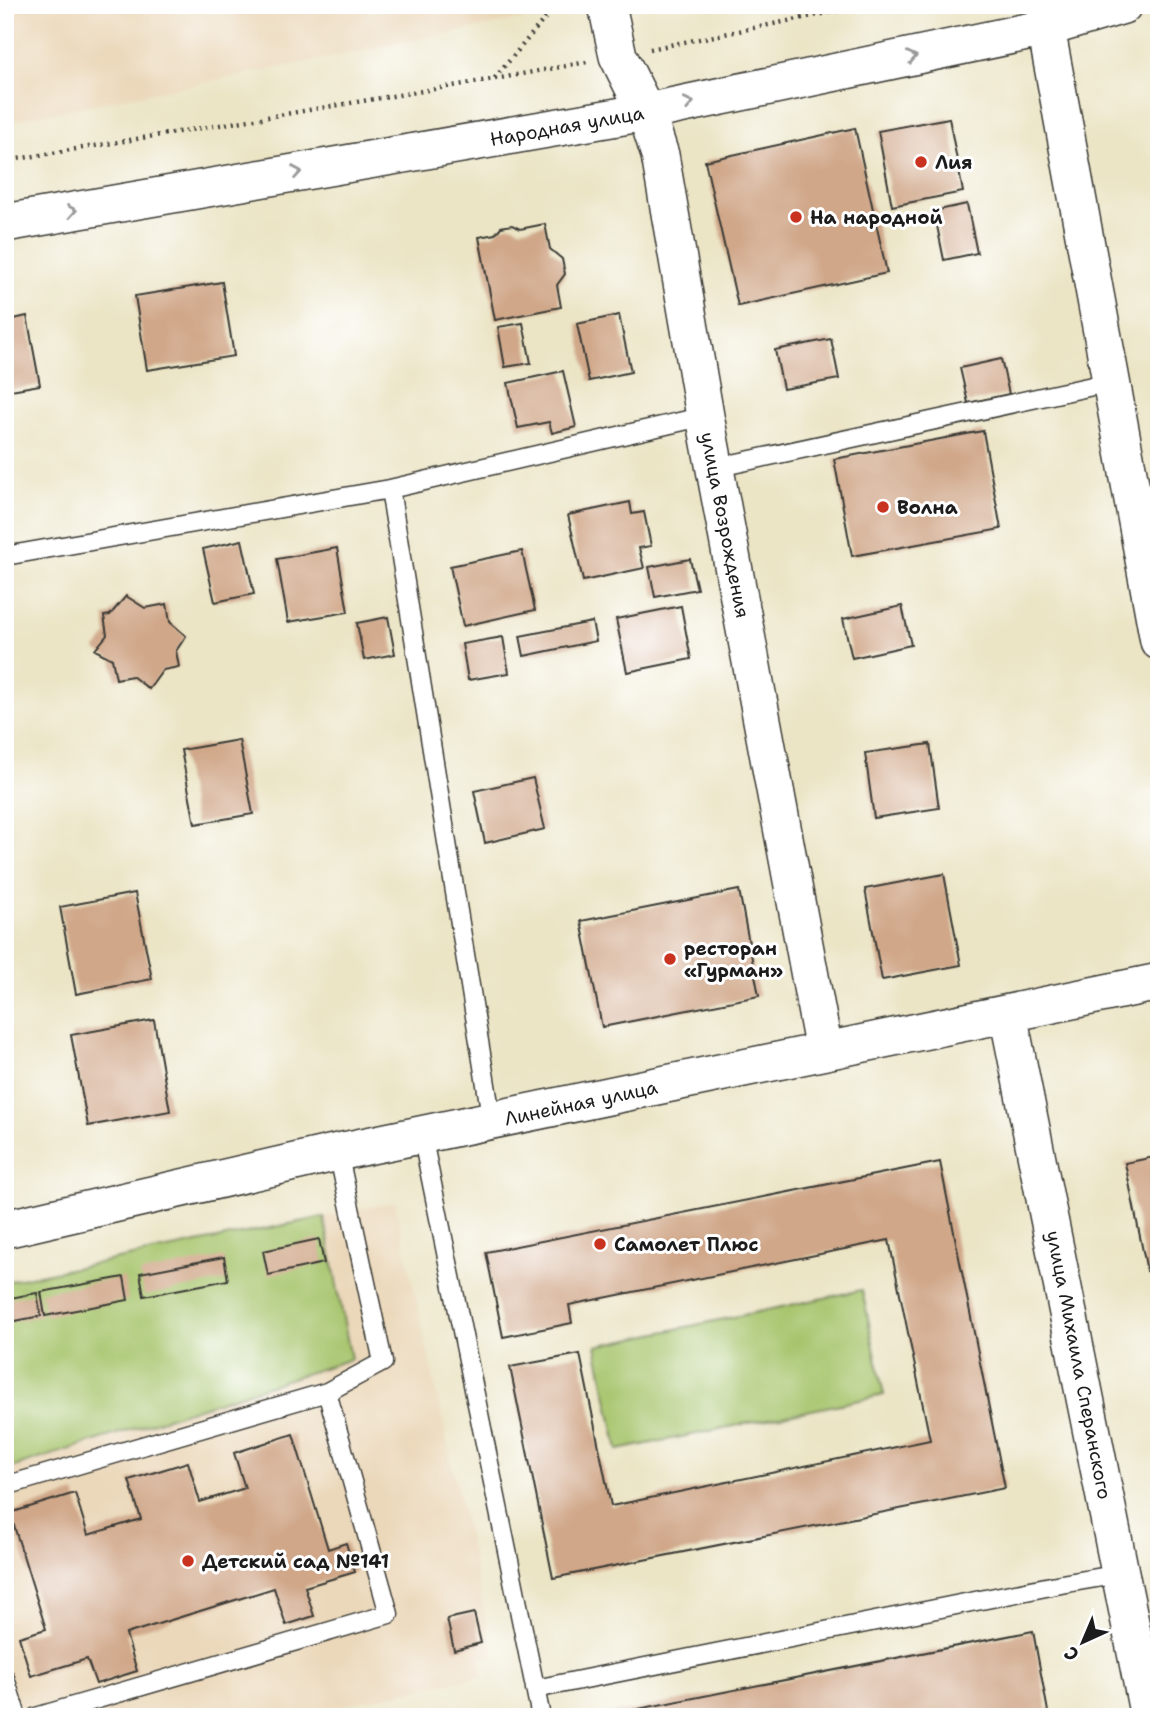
<svg xmlns="http://www.w3.org/2000/svg" width="1164" height="1722" font-family="'Shantell Sans',sans-serif">
  <style>
    .built { fill: #ebd8ba }
    .green { fill: #a7c56d; stroke: #627044; stroke-width: 2 }
    .building { fill: #d0a789 }
    .lines { fill: none; stroke-linecap: round; stroke-linejoin: round }
    .lane-casing { stroke: #3b3a35; stroke-width: 21 }
    .street-casing { stroke: #3b3a35; stroke-width: 40 }
    .path { stroke: #3b3a35; stroke-width: 4.5; stroke-dasharray: 2 5; stroke-linecap: butt }
    .lane { stroke: #fff; stroke-width: 18 }
    .street { stroke: #fff; stroke-width: 37 }
    .oneway { stroke: #999 }
    .poi-dot { fill: #c8321e; stroke: #fff; stroke-width: 2.5 }
    .labels { text-anchor: middle; dominant-baseline: central; stroke-width: 6; stroke-linejoin: round; paint-order: stroke }
    .street-label { font-size: 19px; fill: #1c1c1c; stroke: #fff }
    .poi-label { font-size: 19px; font-weight: bold; fill: #1c1c1c; stroke: #fff; text-anchor: start }
  </style>
  <rect width="100%" height="100%" fill="#fff"/>
  <filter id="ink" filterUnits="userSpaceOnUse"><feTurbulence type="fractalNoise" baseFrequency=".0143" numOctaves="2"/><feDisplacementMap in="SourceGraphic" scale="14" xChannelSelector="R" yChannelSelector="G"/><feConvolveMatrix kernelMatrix="1 2 1 2 8 2 1 2 1" color-interpolation-filters="sRGB"/></filter>
  <filter id="wash" filterUnits="userSpaceOnUse"><feTurbulence type="fractalNoise" baseFrequency=".00686" numOctaves="4" result="noise"/><feDisplacementMap in="SourceGraphic" scale="28" xChannelSelector="R" yChannelSelector="G"/><feGaussianBlur stdDeviation="1.57" result="paint"/><feColorMatrix in="noise" values="0 0 0 0 0 0 0 0 0 0 0 0 0 0 0 0 0 1.4 0 .05"/><feComposite in="paint" operator="in"/></filter>
  <g filter="url(#wash)">
    <rect width="100%" height="100%" fill="#ebe4c5"/>
    <path class="built" d="M5 5H593L5 122Z
      M395 1202 494 1656 480 1659 483 1676 287 1717H5V1282Z"/>
    <path class="green" d="M324 1217 351 1359 5 1470V1282Z
      M862 1290 884 1395 618 1450 596 1346Z"/>
    <g id="blocks">
      <path class="building" d="M949 118 963 192 892 206 878 131Z
        M855 128 887 273 738 306 705 161Z
        M967 204 977 253 944 260 934 211Z
        M545 224 550 249 562 259 565 274 557 285 561 307 495 320 479 237 495 234 501 227 512 225 520 229Z
        M222 282 234 356 147 370 135 296Z
        M619 315 631 372 589 381 577 324Z
        M27 316 40 385 5 391V321Z
        M523 323 531 363 505 367 498 327Z
        M831 339 839 379 783 389 775 350Z
        M1001 359 1009 394 968 403 960 368Z
        M563 371 576 427 552 433 549 422 518 428 508 383Z
        M983 431 1001 529 852 556 834 459Z
        M630 502 632 514 644 512 651 546 639 548 644 568 583 581 568 515Z
        M242 540 254 594 215 602 203 549Z
        M337 548 348 612 288 622 277 559Z
        M522 551 535 610 463 626 450 566Z
        M690 559 697 589 655 597 649 567Z
        M126 596 145 608 167 604 170 622 186 636 176 651 179 667 163 670 149 689 132 676 116 679 112 659 95 650 107 635 104 616 110 615Z
        M681 606 691 659 627 672 616 619Z
        M902 606 911 645 852 658 843 619Z
        M388 617 395 654 364 660 357 623Z
        M592 622 596 641 524 656 520 636Z
        M503 637 509 673 468 680 462 644Z
        M239 740 253 814 195 824 181 750Z
        M930 744 939 808 874 818 865 753Z
        M533 778 545 829 485 843 474 791Z
        M944 874 961 965 882 980 865 889Z
        M739 890 759 996 602 1027 581 921Z
        M135 893 152 979 76 994 60 907Z
        M154 1020 170 1111 88 1126 71 1035Z
        M1159 1156V1268L1147 1271 1125 1163Z
        M940 1162 1005 1488 553 1578 510 1367 580 1354 611 1506 930 1440 889 1240 569 1305 572 1323 503 1337 486 1252Z
        M319 1239 324 1263 268 1275 263 1251Z
        M224 1257 228 1280 144 1296 140 1273Z
        M124 1277 128 1300 45 1316 41 1292Z
        M37 1293 41 1316 5 1323V1299Z
        M293 1434 328 1549 346 1543 355 1572 305 1587 314 1616 286 1625 274 1588 126 1634 137 1671 96 1684 87 1659 31 1676 19 1637 46 1629 10 1513 75 1493 88 1535 141 1519 129 1480 188 1462 200 1502 245 1488 234 1453Z
        M474 1613 481 1643 454 1650 447 1619Z
        M1033 1631 1049 1717H609L608 1715Z"/>
    </g>
  </g>
  <g filter="url(#ink)">
    <use href="#blocks" fill-opacity="0" stroke="#3b3a35" stroke-width="2"/>
    <g class="lines">
      <g class="lane-casing">
        <path id="lane" d="M714 468 1111 382
          M390 489 492 1122
          M5 556 390 489 705 416
          M422 1135 541 1717
          M5 1486 327 1392 383 1362 338 1152
          M5 1678 17 1717
          M535 1689 1061 1584 1120 1574
          M36 1717 389 1614 327 1392"/>
      </g>
      <g class="street-casing">
        <path id="street" d="M607 5 618 56 646 112 660 155 705 416 824 1051
          M1046 28 1159 641
          M5 223 646 112 1046 28 1123 5
          M1008 1014 1149 1717
          M5 1229 338 1152 1159 982"/>
      </g>
      <path class="path" d="M650 49 867 5
        M495 79 587 62
        M5 161 494 79 556 5"/>
      <use href="#lane" class="lane"/>
      <use href="#street" class="street"/>
    </g>
    <defs><path id="oneway-chevron" d="M-2-3.5L2.5 0L-2 3.5" fill="none" stroke-width="1.6" stroke-linecap="round" stroke-linejoin="round" transform="scale(1.75)"/></defs>
    <g class="oneway">
      <use href="#oneway-chevron" transform="translate(912 57) rotate(-12)"/>
      <use href="#oneway-chevron" transform="translate(689 103) rotate(-12)"/>
      <use href="#oneway-chevron" transform="translate(297 172) rotate(-10)"/>
      <use href="#oneway-chevron" transform="translate(72 211) rotate(-10)"/>
    </g>
  </g>
  <g class="poi-dot">
    <circle cx="921" cy="162" r="7"/>
    <circle cx="796" cy="217" r="7"/>
    <circle cx="883" cy="507" r="7"/>
    <circle cx="670" cy="959" r="7"/>
    <circle cx="600" cy="1244" r="7"/>
    <circle cx="188" cy="1561" r="7"/>
  </g>
  <g class="labels">
    <g class="street-label">
      <text transform="translate(567 126) rotate(-10)">Народная улица</text>
      <text transform="translate(725 525) rotate(79)">улица Возрождения</text>
      <text transform="translate(581 1103) rotate(-12)">Линейная улица</text>
      <text transform="translate(1079 1365) rotate(79)">улица Михаила Сперанского</text>
    </g>
    <g class="poi-label">
      <text x="935" y="162">Лия</text>
      <text x="810" y="217">На народной</text>
      <text x="897" y="507">Волна</text>
      <text x="684" y="948">ресторан<tspan x="684" dy="22">«Гурман»</tspan></text>
      <text x="614" y="1244">Самолет Плюс</text>
      <text x="202" y="1561">Детский сад №141</text>
    </g>
  </g>
  <rect width="1164" height="1722" fill="none" stroke="#fff" stroke-width="28"/>
  <g transform="translate(1083 1642) rotate(224)" stroke="#ffffff" stroke-width="5" paint-order="stroke">
  <path d="M0-5L12 26L0 18L-12 26Z" fill="#1c1c1c"/>
  <text y="-10" font-size="19" font-weight="bold" text-anchor="middle" fill="#1c1c1c">С</text>
  </g>
</svg>
